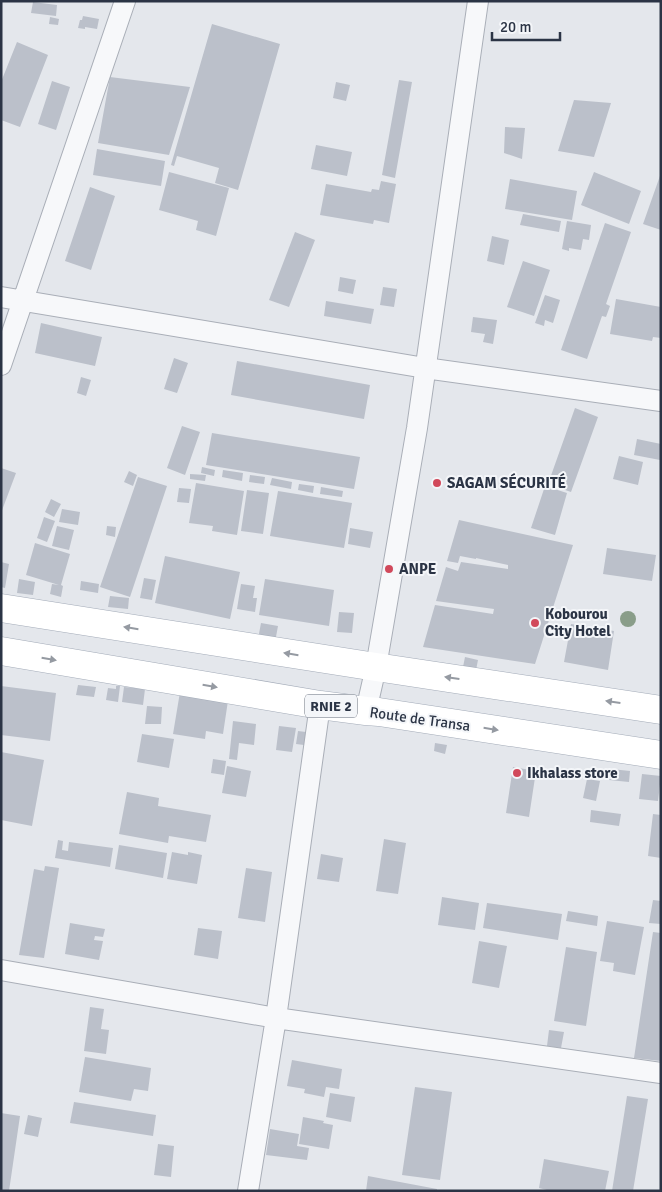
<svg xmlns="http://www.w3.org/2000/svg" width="662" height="1192" font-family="Signika,sans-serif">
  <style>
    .building { fill: #bbc0ca }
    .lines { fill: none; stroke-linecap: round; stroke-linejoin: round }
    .street-casing { stroke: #a9aeb7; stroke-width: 22 }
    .primary-casing { stroke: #a3abb8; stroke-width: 29 }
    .street { stroke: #f7f8fa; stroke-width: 20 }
    .primary { stroke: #fff; stroke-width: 28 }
    .tree { fill: #899d89 }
    .oneway { fill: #959aa2 }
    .poi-dot { fill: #d1495b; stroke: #f4f6f9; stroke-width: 2 }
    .labels { text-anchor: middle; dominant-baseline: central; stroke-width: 4; stroke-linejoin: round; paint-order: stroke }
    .shield { fill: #f4f6f9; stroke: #676e7b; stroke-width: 1 }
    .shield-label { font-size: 14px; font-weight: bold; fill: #2b3445 }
    .poi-label { font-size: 15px; font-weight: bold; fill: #2b3445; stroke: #f4f6f9; text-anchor: start }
    .street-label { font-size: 15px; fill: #2b3445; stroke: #f4f6f9 }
  </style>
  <rect width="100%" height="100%" fill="#e4e7ec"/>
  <path class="building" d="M33 2 57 5 56 16 31 13Z
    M83 16 99 19 97 29 85 27V29L78 28 80 20H82Z
    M50 17 59 19 58 25 49 24Z
    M212 24 280 44 238 190 215 183 219 168 177 156 174 166 171 165Z
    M17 42 48 55 20 127 1 120V82Z
    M110 77 190 87 169 155 98 143Z
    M399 80 412 82 395 178 382 175Z
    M52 81 70 87 56 130 38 124Z
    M336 82 350 85 346 101 333 98Z
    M574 100 611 103 594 157 558 151Z
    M505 127 525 128 522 159 504 153Z
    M316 145 352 152 347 176 311 169Z
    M97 149 165 161 161 186 93 175Z
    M169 172 229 188 216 236 196 230 198 221 159 210Z
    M594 172 641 191 629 224 581 205Z
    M661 173V230L643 224Z
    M510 179 577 191 572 220 505 209Z
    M381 181 396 184 389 223 374 220 373 224 320 215 326 184 371 192 372 189 379 190Z
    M90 187 115 196 91 270 65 261Z
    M523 214 561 221 559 232 520 225Z
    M567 221 591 225 589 240 583 239 581 250 569 248V251L562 249Z
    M605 223 631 232 606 304 610 306 606 317 602 316 587 359 561 350Z
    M295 232 315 240 289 307 269 300Z
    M492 236 509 240 504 265 487 261Z
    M523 261 550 270 534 316 507 307Z
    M340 277 356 280 353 294 338 291Z
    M383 287 397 289 394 307 380 305Z
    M545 295 560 300 553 323 545 320 544 326 535 323Z
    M616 299 661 307V338L653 337 652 341 610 334Z
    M326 301 374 309 371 324 324 316Z
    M473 317 497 320 493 344 483 342 485 334 471 332Z
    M41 323 102 337 95 366 35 353Z
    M174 358 188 363 177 393 164 389Z
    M237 361 370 385 364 419 231 395Z
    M81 377 91 380 86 396 77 393Z
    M575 408 598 417 571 492 548 484Z
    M182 426 200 432 185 475 167 468Z
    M212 433 360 457 354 489 206 465Z
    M637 439 661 444 660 460 634 455Z
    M619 456 643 462 638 485 613 479Z
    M202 467 215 470 214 476 201 473Z
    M1 468 16 473 1 513Z
    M223 470 243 473 242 481 222 477Z
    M129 471 137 475 133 486 124 482Z
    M190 474 206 475 205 481 190 479Z
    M250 475 265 477 264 484 249 482Z
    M138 477 167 486 130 597 100 587Z
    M272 478 292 482 291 489 270 485Z
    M196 483 244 491 237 535 212 531 213 526 189 523Z
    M299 484 314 486 313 493 298 490Z
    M545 486 567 493 555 535 531 528Z
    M321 487 343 491 342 497 320 494Z
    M179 488 191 489 189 503 177 502Z
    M247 490 269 493 263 534 241 531Z
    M278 491 352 503 344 548 270 536Z
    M51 499 61 504 54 517 45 512Z
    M62 509 80 512 78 525 59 522Z
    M44 517 55 521 47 542 37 538Z
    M459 520 573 545 535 664 423 647 435 605 493 614 494 609 436 601 446 567 458 571 461 562 508 569V565L476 558V559L460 556 458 563 447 561Z
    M57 526 74 530 69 550 52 546Z
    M107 526 116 527 115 537 106 535Z
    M350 528 373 532 370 548 348 544Z
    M35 543 70 554 61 585 63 586 61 597 50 594 52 584 59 585 26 575Z
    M607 548 656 555 652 581 603 574Z
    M165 556 240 572 230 619 155 603Z
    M1 562 9 564 5 588 1 587Z
    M144 578 156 580 152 600 140 598Z
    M19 579 35 582 33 595 17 593Z
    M265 579 334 590 329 626 259 615Z
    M81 581 99 584 98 593 80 590Z
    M241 584 255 586 253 598H257L255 612 237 609Z
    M110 596 129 598 128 609 108 607Z
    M339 612 354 613 352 633 337 632Z
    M261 623 278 626 275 642 258 639Z
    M571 624 614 631 608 670 564 662Z
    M465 657 478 660 475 675 462 672Z
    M78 685 96 687 94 697 76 695Z
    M1 686 56 693 50 741 1 735Z
    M116 686H120L118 702 106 700 108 688 116 689Z
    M181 686 229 694 223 734 206 731 205 739 173 734Z
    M124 687 145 689 143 705 122 702Z
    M147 706 162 707 161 724H145Z
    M233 721 256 724 254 745 239 743 237 760 229 759Z
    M279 726 296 728 292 752 276 750Z
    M298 731 306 732 304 745 296 744Z
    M142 734 174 739 169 768 137 762Z
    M435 743 447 745 445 754 434 751Z
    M1 752 44 760 32 826 1 820Z
    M213 759 226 761 224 775 211 773Z
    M227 766 251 771 246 797 222 793Z
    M513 767 536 771 529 817 506 813Z
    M611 769 630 771 629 782 609 780Z
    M642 774 661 776 658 801 639 799Z
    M587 779 600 781 596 801 583 798Z
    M127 792 159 798 158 806 211 815 206 842 169 836 168 843 119 834Z
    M591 810 621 814 619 826 590 822Z
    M653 814 661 815V858L648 856Z
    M384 839 406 843 398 894 376 891Z
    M58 840 63 841 62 850 68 851 69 842 113 848 110 867 55 858Z
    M119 845 167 853 163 878 115 869Z
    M172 852 188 855V852L202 855 197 884 167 879Z
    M321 854 343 858 339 882 317 879Z
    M45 866 59 868 44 958 19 955 34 869 44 871Z
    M246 868 272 872 265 922 238 918Z
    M442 897 479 903 475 930 438 925Z
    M653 900 661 901V924L649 923Z
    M487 903 562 914 558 940 483 928Z
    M568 911 598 916 597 926 566 921Z
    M607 921 644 927 635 975 613 971 614 963 600 961Z
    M70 923 105 929 103 937 95 936 94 940 103 941 99 960 65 954Z
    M198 928 222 931 218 959 194 955Z
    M653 932 661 933V1061L634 1058Z
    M479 941 507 946 499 988 472 983Z
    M566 947 597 952 586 1026 554 1021Z
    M90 1007 104 1009 101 1029 109 1030 106 1054 84 1051Z
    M549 1030 564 1032 561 1048 547 1046Z
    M85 1057 151 1068 148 1091 134 1089 131 1101 79 1092Z
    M292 1060 342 1069 339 1089 326 1087 324 1097 304 1093 305 1089 287 1086Z
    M415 1087 452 1092 440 1180 402 1175Z
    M330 1093 355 1097 351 1122 326 1117Z
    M627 1096 648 1099 633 1191H612Z
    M74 1102 156 1115 153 1136 70 1123Z
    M1 1113 20 1116 9 1191H1Z
    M28 1115 42 1118 38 1137 24 1134Z
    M303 1117 324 1121 323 1123 333 1125 329 1149 299 1144Z
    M270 1129 299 1134 297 1146 309 1148 307 1160 266 1155Z
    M158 1144 174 1146 171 1177 154 1175Z
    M544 1159 609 1171 605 1191H551L539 1188Z
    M368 1176 437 1189V1191H366Z"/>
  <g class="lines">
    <g class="street-casing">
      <path id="street" d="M1 297 425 368 661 401
        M1 365 125 1
        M366 711 376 667 417 428 478 1
        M1 970 276 1018 661 1073
        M248 1191 276 1018 320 705"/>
    </g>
    <g class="primary-casing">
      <path id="primary" d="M1 608 376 667 661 710
        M1 651 320 705 366 711 379 712 661 755"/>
    </g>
    <use href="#street" class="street"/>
    <use href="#primary" class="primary"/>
  </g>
  <circle class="tree" cx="628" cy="619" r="8"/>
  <defs><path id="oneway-solid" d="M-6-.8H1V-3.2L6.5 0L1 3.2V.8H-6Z" transform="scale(1.25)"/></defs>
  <g class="oneway">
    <use href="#oneway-solid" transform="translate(131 628) rotate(-171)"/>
    <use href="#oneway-solid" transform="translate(291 654) rotate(-171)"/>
    <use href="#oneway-solid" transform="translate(49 659) rotate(10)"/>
    <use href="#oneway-solid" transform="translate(452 678) rotate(-172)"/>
    <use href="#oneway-solid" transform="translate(210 686) rotate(10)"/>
    <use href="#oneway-solid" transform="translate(613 702) rotate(-172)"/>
    <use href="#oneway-solid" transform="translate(491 729) rotate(9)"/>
  </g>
  <g class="poi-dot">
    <circle cx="437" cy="483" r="5"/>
    <circle cx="389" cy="569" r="5"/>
    <circle cx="535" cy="623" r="5"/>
    <circle cx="517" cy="773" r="5"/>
  </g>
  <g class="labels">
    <rect class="shield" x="305" y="694.5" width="52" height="23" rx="4"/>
    <g class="shield-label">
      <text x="331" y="706">RNIE 2</text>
    </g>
    <g class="poi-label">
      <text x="447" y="483">SAGAM SÉCURITÉ</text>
      <text x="399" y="569">ANPE</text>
      <text x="545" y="614">Kobourou<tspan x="545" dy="17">City Hotel</tspan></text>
      <text x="527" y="773">Ikhalass store</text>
    </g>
    <g class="street-label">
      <text transform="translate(420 719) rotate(8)">Route de Transa</text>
    </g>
  </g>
  <rect width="662" height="1192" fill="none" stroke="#2b3445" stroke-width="5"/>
  <path d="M492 32v8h68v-8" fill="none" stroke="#2b3445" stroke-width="2.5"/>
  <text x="500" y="32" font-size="15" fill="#2b3445" stroke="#f4f6f9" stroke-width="4" paint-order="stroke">20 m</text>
</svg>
